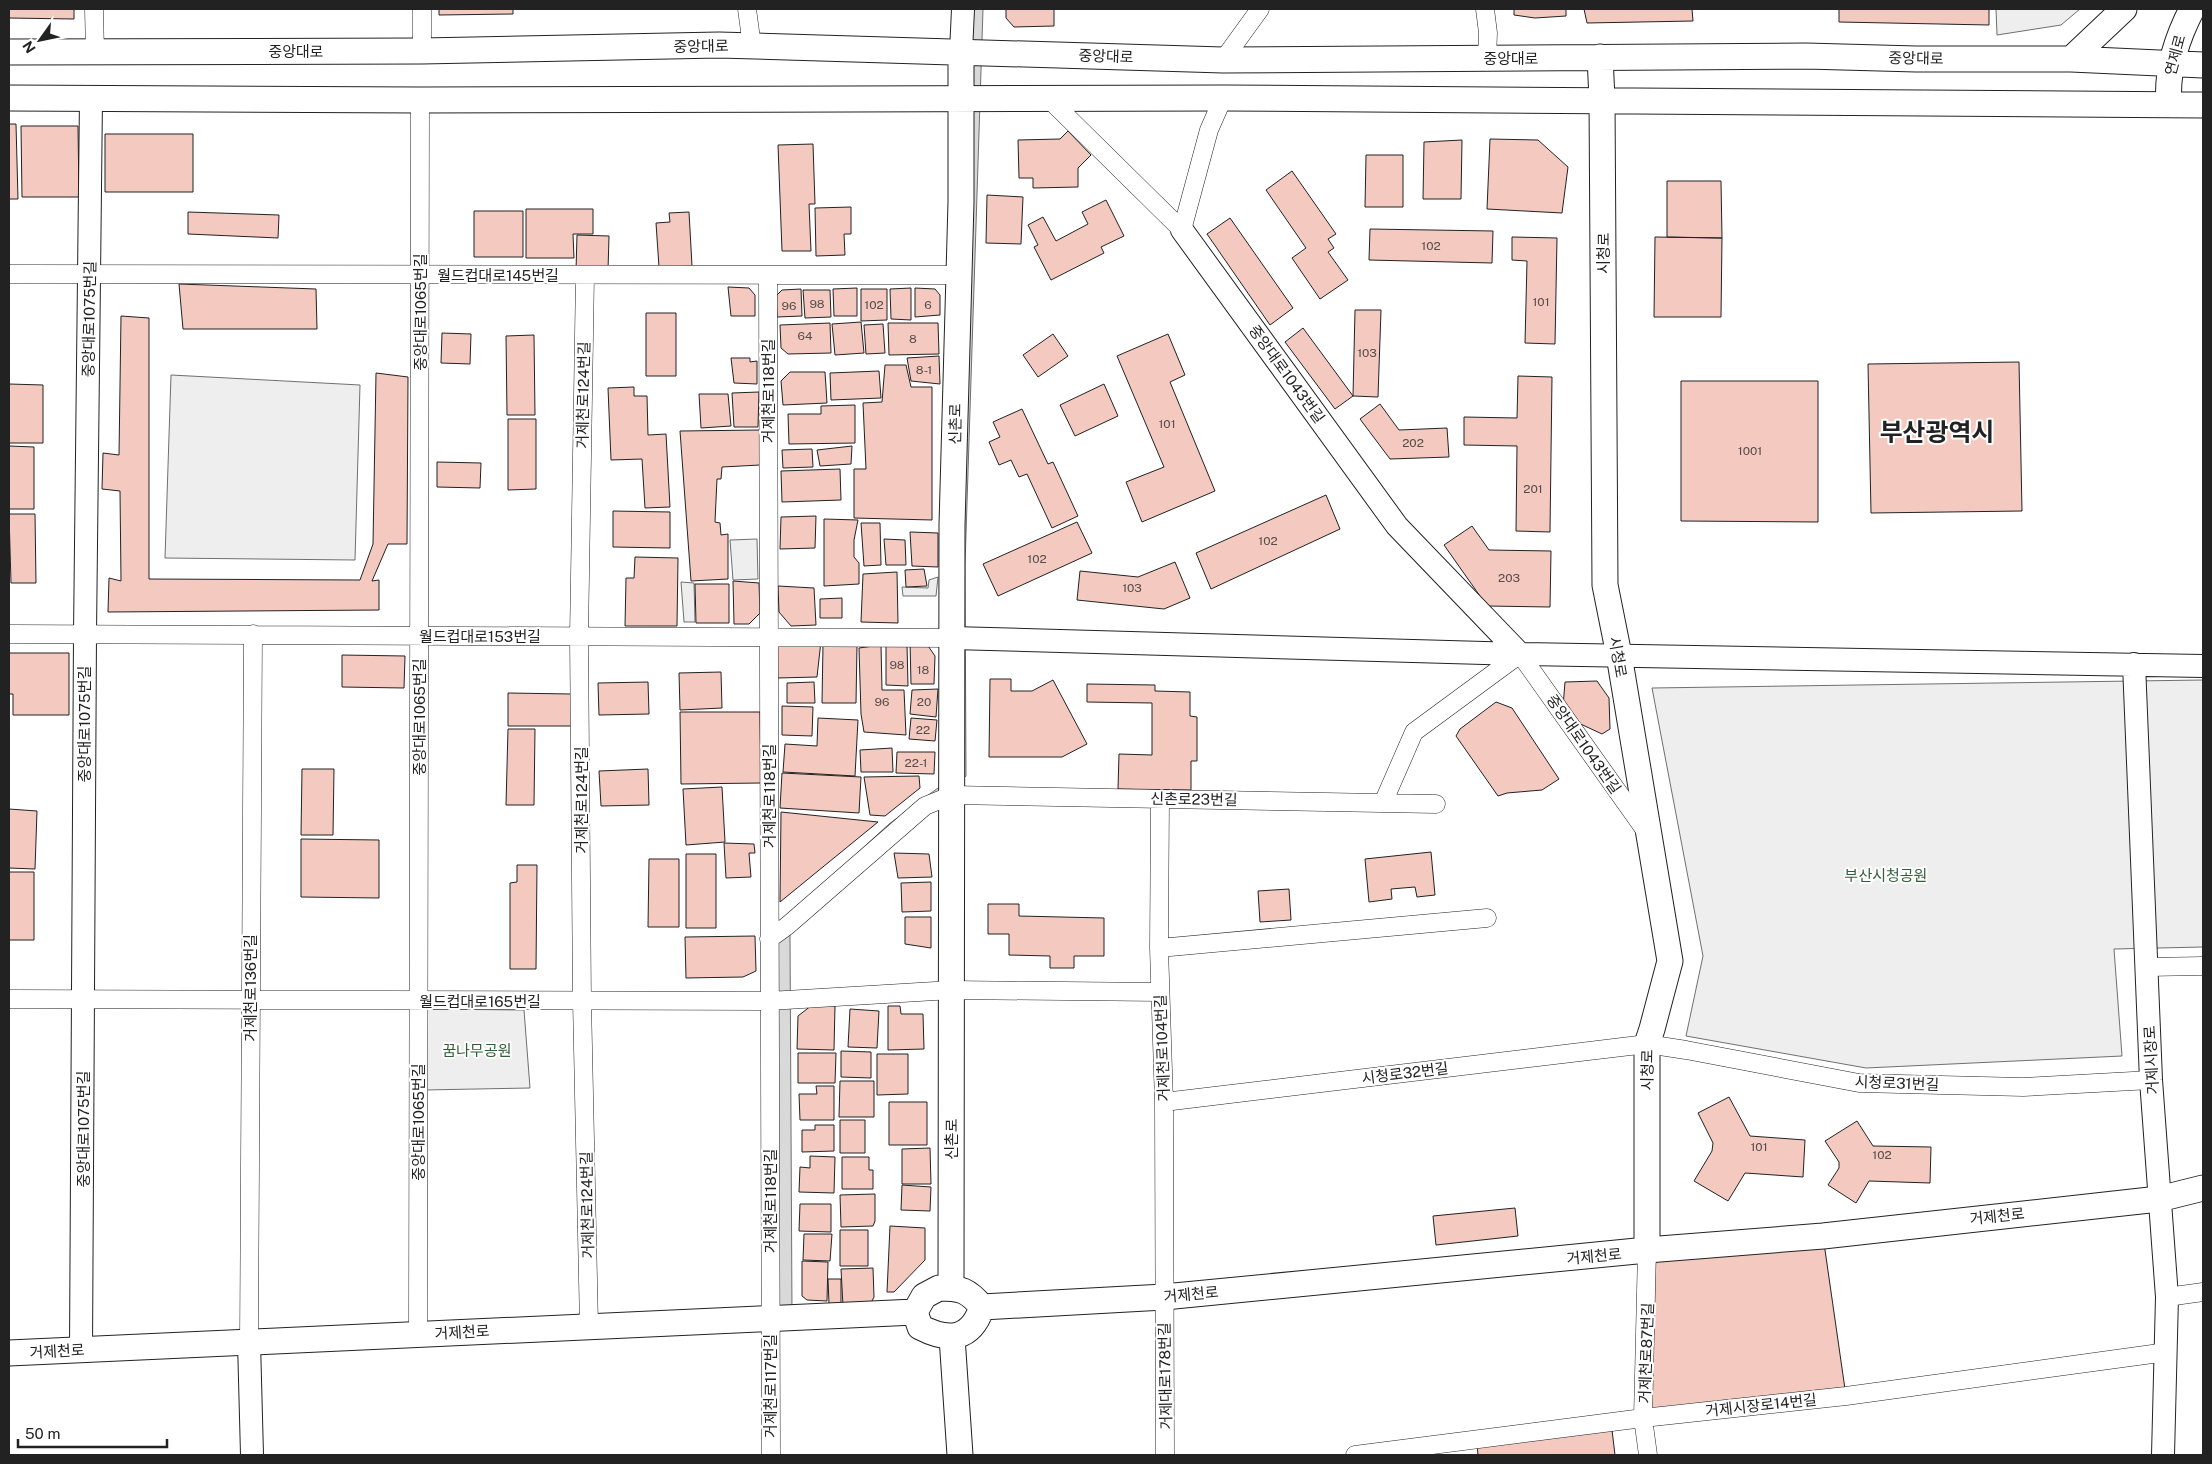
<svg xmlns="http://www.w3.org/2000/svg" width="2212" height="1464" font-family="'Public Sans','Noto Sans KR',sans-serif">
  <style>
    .green { fill: #eee; stroke: #6f6f6f }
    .water { fill: #d9d9d9; stroke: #6f6f6f }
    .building { fill: #f3c9c0; stroke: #222 }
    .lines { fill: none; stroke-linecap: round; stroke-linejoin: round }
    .minor-casing { stroke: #222; stroke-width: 19 }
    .tertiary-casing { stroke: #222; stroke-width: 24 }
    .secondary-casing { stroke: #222; stroke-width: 27 }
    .minor { stroke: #fff; stroke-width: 18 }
    .tertiary { stroke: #fff; stroke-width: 22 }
    .secondary { stroke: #fff; stroke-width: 25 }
    .labels { text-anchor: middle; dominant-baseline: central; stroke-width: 4; stroke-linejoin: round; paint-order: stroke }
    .number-label { font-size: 12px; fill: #564c4a }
    .street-label { font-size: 15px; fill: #222; stroke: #fff }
    .park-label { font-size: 15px; fill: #2f5e38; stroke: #fff }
    .town-label { font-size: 25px; font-weight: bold; fill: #222; stroke: #fff }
  </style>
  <rect width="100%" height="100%" fill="#fff"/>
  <path class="green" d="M1996 9H2080L2061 25 1997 35Z
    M171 375 360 385 355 560 165 558Z
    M757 539 758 579 733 580 730 540Z
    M938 577 936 596H903L902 587 928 588 929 580Z
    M681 582 694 583 695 622H684Z
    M2203 680V947L2114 949 2122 1056 1866 1068 1686 1036 1703 956 1652 688Z
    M424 1009 524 1010 530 1088 424 1090Z"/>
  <path class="water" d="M954 9H983L965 565 966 776 790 934 792 1314 765 1313 763 940 889 824 942 785Z"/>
  <path class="building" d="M9 9H74V19L9 18Z
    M439 9H513V14L439 15Z
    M1006 9H1054V26L1014 27 1006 18Z
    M1514 9H1566V16L1535 18 1514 15Z
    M1584 9H1692L1693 21 1587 23Z
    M1839 9H1989V25L1839 22Z
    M9 124H16L18 199H9Z
    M21 126H78L79 197H22Z
    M1068 131 1091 155 1078 168V187L1033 188V178H1019L1018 140 1060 139Z
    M105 134H193V192H105Z
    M1490 139 1538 140 1568 167 1562 213 1487 209Z
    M1462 140 1461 199H1423L1424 142Z
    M813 144 815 204H809L811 251H782L778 145Z
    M1366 155H1403V207H1365Z
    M1292 171 1336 234 1328 239 1334 248 1328 252 1348 280 1320 299 1292 258 1306 248 1266 190Z
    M1667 181H1721L1722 238 1667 237Z
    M987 195 1023 197 1021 244 986 243Z
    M1106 200 1124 236 1101 247 1104 253 1051 280 1034 247 1038 245 1028 225 1043 217 1056 241 1088 224 1082 212Z
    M851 207V234H844L845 255 816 256 815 208Z
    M526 209H593V234H573L574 258H526Z
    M474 211H523V257H474Z
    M188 212 279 215 278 238 188 234Z
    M689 212 692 266 659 267 656 223 670 222 669 213Z
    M1230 218 1293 308 1270 325 1207 234Z
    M1370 229 1493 231 1492 263 1369 260Z
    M577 235 609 236 608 271H576Z
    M1512 237 1557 238 1555 344 1525 343 1527 261 1512 260Z
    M1655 237 1722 238 1721 317H1654Z
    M179 284 316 289 317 329H183Z
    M728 287 749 288 755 295V316H731Z
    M857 288V316H834L833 289Z
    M911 288V320L891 319 890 289Z
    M915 288 935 289 940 295V315L915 317Z
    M801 289 802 316 777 317 776 296 782 290Z
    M861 289H887V320L861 321Z
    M803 290H830L831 317 805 318Z
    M1355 310H1381L1378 397 1353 396Z
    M646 313H676V376H646Z
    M121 316 149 318V579L360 580 373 544 376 373 408 377 407 544H388L372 581 379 580V610L108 612 109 578 121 581 120 491 102 489 103 453 119 455Z
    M861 322 864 353 835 355 832 324Z
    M830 323 831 353 788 354 781 348 780 325Z
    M888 323H938L939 354 889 355Z
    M883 324 885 353 866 354 864 325Z
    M1303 328 1353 396 1335 409 1285 342Z
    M442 333 471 334 470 364 441 363Z
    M1053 334 1068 356 1038 377 1023 355Z
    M1168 334 1185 375 1170 382 1215 491 1142 522 1126 482 1164 467 1117 356Z
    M534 335 535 415H507L506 336Z
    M939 356 940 384 911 381 907 358Z
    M731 358H750V362L757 361V384L734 383Z
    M2019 362 2022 511 1871 513 1868 364Z
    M885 365H906L911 387H932V520L854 518V469H866L863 403 882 402Z
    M879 371 881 398 831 400 830 373Z
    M790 372H825L827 403 783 405 781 381Z
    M1518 376 1552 377 1550 532 1516 531 1517 446 1464 445V417L1517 418Z
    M1681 381H1818V522L1681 521Z
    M9 384 43 385V443H9Z
    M1104 384 1118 416 1075 436 1060 405Z
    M634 387V396H647L648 435 666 434 670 507 645 508 642 459 611 460 608 388Z
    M759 392 758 427H734L732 393Z
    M699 394H728L731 426 701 428Z
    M1380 404 1399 430 1447 428 1449 457 1390 459 1360 419Z
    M855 405V443L789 444 788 414H821V406Z
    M1022 409 1048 464 1053 462 1078 516 1052 528 1027 474 1019 477 1011 460 999 465 989 442 1000 437 993 422Z
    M508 419H536V489L508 490Z
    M760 430V465L722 467 721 479H717L715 522 720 523 721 535 728 534V579L691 581 680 431Z
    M9 446 34 447V509H9Z
    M852 446 851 464 820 466 817 450Z
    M812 449 813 467 783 468 782 450Z
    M437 462 481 463 480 488 437 487Z
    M840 469 841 500 782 502 781 471Z
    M1326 495 1340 529 1211 589 1196 553Z
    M613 511 670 512V548L613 547Z
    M9 514H35L36 583H11Z
    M816 516 815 548 780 549 781 517Z
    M824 519 858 520 854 540V557L859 563V584L824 586Z
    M1077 522 1092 553 998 596 983 564Z
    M861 523H880L881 565 864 566Z
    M1472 526 1489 550 1551 551 1550 607 1487 606 1444 545Z
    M910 532 938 533V567L912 566Z
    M884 539 905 540 906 565H886Z
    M635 557 678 558 677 626H625L626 578H634Z
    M1175 562 1190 598 1164 609 1077 600 1080 571 1138 577Z
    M924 569 927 586 906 587 905 570Z
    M897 572 898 623 861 622 863 574Z
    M733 581 759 583 760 613 749 624H734Z
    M695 584H729V623H696Z
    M778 586 814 588 816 625 791 626 779 612Z
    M842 598V618H820V599Z
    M787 637 821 641 817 677 777 678 774 649Z
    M924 640 935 656 934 684H911L910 641Z
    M823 644 857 645 856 703H822Z
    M907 644 908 686 886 685V645Z
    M881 645 882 690H904L906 735 864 732 861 714 859 648Z
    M9 653H69V715H13V694H9Z
    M342 655 405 656 404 688 342 687Z
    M721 672 722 708 680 710 679 673Z
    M990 679H1011V691H1032L1053 680 1087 744 1062 757H989Z
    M1597 681 1609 698 1610 729 1602 734 1572 720 1563 707 1565 682Z
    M648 682 649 714 599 715 598 683Z
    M814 682 815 703H787V683Z
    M1087 684 1155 685V691L1190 692V716L1197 717V761H1191V790L1118 789 1119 754 1152 755V703L1087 702Z
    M938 689 936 717 910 714 912 690Z
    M508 693 572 694 573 726H508Z
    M1496 702 1512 708 1559 779 1542 790 1507 793 1498 796 1456 736 1460 729Z
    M782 706 813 707 812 736 782 735Z
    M680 712H760L761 783 681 784Z
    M818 718 858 720 855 776 783 772 785 744 817 746Z
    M911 718 937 720 935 741 909 739Z
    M508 729H535L534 805H506Z
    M892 748 893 772H861L860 750Z
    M897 752H935L934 774 896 773Z
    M302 769H334L333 835H301Z
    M648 769 649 805 601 806 599 771Z
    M782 773 861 777 859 813 780 808Z
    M919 776 920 788 885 816 870 815 864 777Z
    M722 787 725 842 686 845 683 789Z
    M9 809 37 811 35 869 9 868Z
    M781 812 878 822 780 902Z
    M301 839 379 840V898L301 897Z
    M724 843 754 844 755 853H749L751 877 726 878Z
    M1431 852 1435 895 1417 897 1415 887 1391 889 1392 899 1369 902 1365 859Z
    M894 853 929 854 932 877 898 878Z
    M686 854H716V928H686Z
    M649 859H679V927H648Z
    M517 865H537L536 969H510V883L517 882Z
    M9 872H34V940H9Z
    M931 882V911L902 912 901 883Z
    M1289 889 1291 920 1260 922 1258 891Z
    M988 904H1019V916L1104 918V956H1074V968H1050V956L1009 955V934H988Z
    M905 917H931V948L905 944Z
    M755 936 756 971 743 977 686 978 685 937Z
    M812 1005 835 1006 834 1050 797 1049 798 1016Z
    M888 1006H900L901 1014H923L924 1049 888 1050Z
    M850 1009 879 1011 877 1048 848 1047Z
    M841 1051 871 1052V1078L841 1077Z
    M798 1053H836L835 1083H798Z
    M877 1054H908V1094L877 1095Z
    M840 1081H874V1117H839Z
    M816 1086H834V1120H800L799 1094H817Z
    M1729 1097 1750 1136 1805 1140 1803 1177 1745 1173 1728 1201 1694 1181 1712 1151 1713 1143 1698 1113Z
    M889 1102H927V1145H889Z
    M840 1120H865V1153H840Z
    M1857 1121 1873 1146 1931 1147 1930 1183 1869 1181 1856 1203 1828 1185 1839 1168V1162L1825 1141Z
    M815 1125H834V1151L802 1152V1130H815Z
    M930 1148 931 1184H902V1149Z
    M810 1156 835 1157 834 1193 799 1192 800 1167 810 1168Z
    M842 1157H869V1170H873V1189H842Z
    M902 1185 931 1187 930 1211 901 1210Z
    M875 1194V1221L873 1226 841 1227 840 1195Z
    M800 1204H831V1232L799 1231Z
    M1515 1208 1518 1236 1436 1245 1433 1216Z
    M890 1226 925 1228V1260L894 1292H887Z
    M840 1230H868V1266H840Z
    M804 1234H832L830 1261 803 1260Z
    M1823 1236 1846 1396 1643 1418 1647 1250Z
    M802 1261 828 1262 827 1301 807 1300 802 1296Z
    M873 1268 874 1297 870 1305 843 1306 841 1269Z
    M828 1279H841V1305L829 1304Z
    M1612 1430 1615 1455H1478L1477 1444Z"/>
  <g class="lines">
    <g class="minor-casing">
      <path id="minor" d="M94 9 95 53
        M747 9 752 46
        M1485 9 1488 33 1487 58
        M422 51V9
        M1223 60 1260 9
        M1048 98 1182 230 1209 130 1223 98
        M9 274 958 275
        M585 275 579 636 582 1001 589 1326
        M768 275 771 1455
        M9 634 952 638
        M1160 799 1159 948 1164 1102 1165 1455
        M1383 803 1414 732 1520 654 1645 830
        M769 939 787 926 925 806 952 795 1436 804
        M1159 948 1487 918
        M2147 967 2203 966
        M9 999 769 1001 952 990 1160 992
        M1164 1102 1647 1044 1686 1050 1859 1083 2023 1087 2151 1080
        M1647 1250 1643 1418 1648 1455
        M2167 1297 2203 1292
        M418 1334 420 100
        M249 1342 253 634
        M1355 1455 1643 1418 1846 1396 2167 1352"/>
    </g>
    <g class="tertiary-casing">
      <path id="tertiary" d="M961 52 963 9
        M1182 230 1397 526 1520 654
        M952 638 1520 654 2203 666
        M2134 664 2151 1080 2167 1297 2163 1455
        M249 1342 252 1455
        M81 1350 85 634 91 98"/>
    </g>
    <g class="secondary-casing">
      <path id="secondary" d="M9 52 422 51 719 45 1223 60 1806 56 1916 59H2071L2203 65
        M1600 57 1602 99 1605 585 1619 655 1670 961 1652 1029 1647 1044V1250
        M2071 59 2124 9
        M9 98 420 100 1223 98 2203 105
        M2169 104C2166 71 2177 38 2192 9
        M939 1288C961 1288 968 1290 982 1307 971 1340 949 1342 920 1327L915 1312 924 1296Z
        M951 1288 952 525 961 202V52
        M982 1307 1164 1297 1647 1250 1823 1236 2159 1199 2203 1188
        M952 1337 960 1455
        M9 1353 915 1312"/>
    </g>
    <use href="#minor" class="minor"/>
    <use href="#tertiary" class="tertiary"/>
    <use href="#secondary" class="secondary"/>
  </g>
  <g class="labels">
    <g class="number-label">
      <text x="1431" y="246">102</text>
      <text x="1541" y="302">101</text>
      <text x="817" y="304">98</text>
      <text x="874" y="305">102</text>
      <text x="928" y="305">6</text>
      <text x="789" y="306">96</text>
      <text x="805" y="336">64</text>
      <text x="913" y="339">8</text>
      <text x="1367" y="353">103</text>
      <text x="924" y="370">8-1</text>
      <text x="1167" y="424">101</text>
      <text x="1413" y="443">202</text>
      <text x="1750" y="451">1001</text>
      <text x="1533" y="489">201</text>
      <text x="1268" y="541">102</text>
      <text x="1037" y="559">102</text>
      <text x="1509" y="578">203</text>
      <text x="1132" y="588">103</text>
      <text x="897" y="665">98</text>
      <text x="923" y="670">18</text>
      <text x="882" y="702">96</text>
      <text x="924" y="702">20</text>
      <text x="923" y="730">22</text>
      <text x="916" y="763">22-1</text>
      <text x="1759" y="1147">101</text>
      <text x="1882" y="1155">102</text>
    </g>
    <g class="street-label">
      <text transform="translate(701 46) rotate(-1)">중앙대로</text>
      <text x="296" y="51">중앙대로</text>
      <text transform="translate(2175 55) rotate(-75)">연제로</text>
      <text transform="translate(1106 56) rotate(2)">중앙대로</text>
      <text x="1511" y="58">중앙대로</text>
      <text transform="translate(1916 58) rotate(1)">중앙대로</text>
      <text transform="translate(1603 253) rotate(-90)">시청로</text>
      <text x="498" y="275">월드컵대로145번길</text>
      <text transform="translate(420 312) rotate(-90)">중앙대로1065번길</text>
      <text transform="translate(89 319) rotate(-89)">중앙대로1075번길</text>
      <text transform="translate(1287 374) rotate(54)">중앙대로1043번길</text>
      <text transform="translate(768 391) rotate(-90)">거제천로118번길</text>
      <text transform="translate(583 395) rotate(-89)">거제천로124번길</text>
      <text transform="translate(955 424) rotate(-89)">신촌로</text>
      <text x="480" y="636">월드컵대로153번길</text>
      <text transform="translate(1618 657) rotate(80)">시청로</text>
      <text transform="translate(419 717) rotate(-90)">중앙대로1065번길</text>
      <text transform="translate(84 724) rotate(-90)">중앙대로1075번길</text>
      <text transform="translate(1584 744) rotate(55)">중앙대로1043번길</text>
      <text transform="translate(769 796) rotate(-90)">거제천로118번길</text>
      <text transform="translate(1194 799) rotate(1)">신촌로23번길</text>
      <text transform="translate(581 800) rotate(-90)">거제천로124번길</text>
      <text transform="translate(250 988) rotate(-90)">거제천로136번길</text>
      <text x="480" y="1001">월드컵대로165번길</text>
      <text transform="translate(1162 1048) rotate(-92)">거제천로104번길</text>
      <text transform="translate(2151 1060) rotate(-93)">거제시장로</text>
      <text transform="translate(1647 1070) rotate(-89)">시청로</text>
      <text transform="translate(1405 1073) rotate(-7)">시청로32번길</text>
      <text transform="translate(1897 1083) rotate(2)">시청로31번길</text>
      <text transform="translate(418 1122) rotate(-90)">중앙대로1065번길</text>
      <text transform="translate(83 1129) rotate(-90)">중앙대로1075번길</text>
      <text transform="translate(951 1139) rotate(-90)">신촌로</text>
      <text transform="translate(770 1201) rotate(-90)">거제천로118번길</text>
      <text transform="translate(587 1205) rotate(-91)">거제천로124번길</text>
      <text transform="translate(1997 1216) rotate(-6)">거제천로</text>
      <text transform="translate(1594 1256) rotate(-5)">거제천로</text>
      <text transform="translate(1191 1294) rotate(-5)">거제천로</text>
      <text transform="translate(462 1332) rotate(-3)">거제천로</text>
      <text transform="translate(57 1351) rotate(-3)">거제천로</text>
      <text transform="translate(1646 1353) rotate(-88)">거제천로87번길</text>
      <text transform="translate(1165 1376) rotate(-91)">거제대로178번길</text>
      <text transform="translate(770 1386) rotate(-90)">거제천로117번길</text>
      <text transform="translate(1761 1405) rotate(-6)">거제시장로14번길</text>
    </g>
    <g class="park-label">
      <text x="1886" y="875">부산시청공원</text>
      <text x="477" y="1050">꿈나무공원</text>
    </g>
    <g class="town-label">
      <text x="1937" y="432">부산광역시</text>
    </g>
  </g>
  <rect width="2212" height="1464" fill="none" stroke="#222222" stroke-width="20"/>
  <g transform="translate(40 40) rotate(237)" stroke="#ffffff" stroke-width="4" paint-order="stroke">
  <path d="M0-4L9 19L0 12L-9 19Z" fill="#222222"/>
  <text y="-8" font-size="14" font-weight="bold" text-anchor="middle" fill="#222222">N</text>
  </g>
  <path d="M18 1439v8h149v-8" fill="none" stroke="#222222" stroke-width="2.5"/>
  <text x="25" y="1439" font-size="15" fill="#222222" stroke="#ffffff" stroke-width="4" paint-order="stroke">50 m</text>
</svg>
